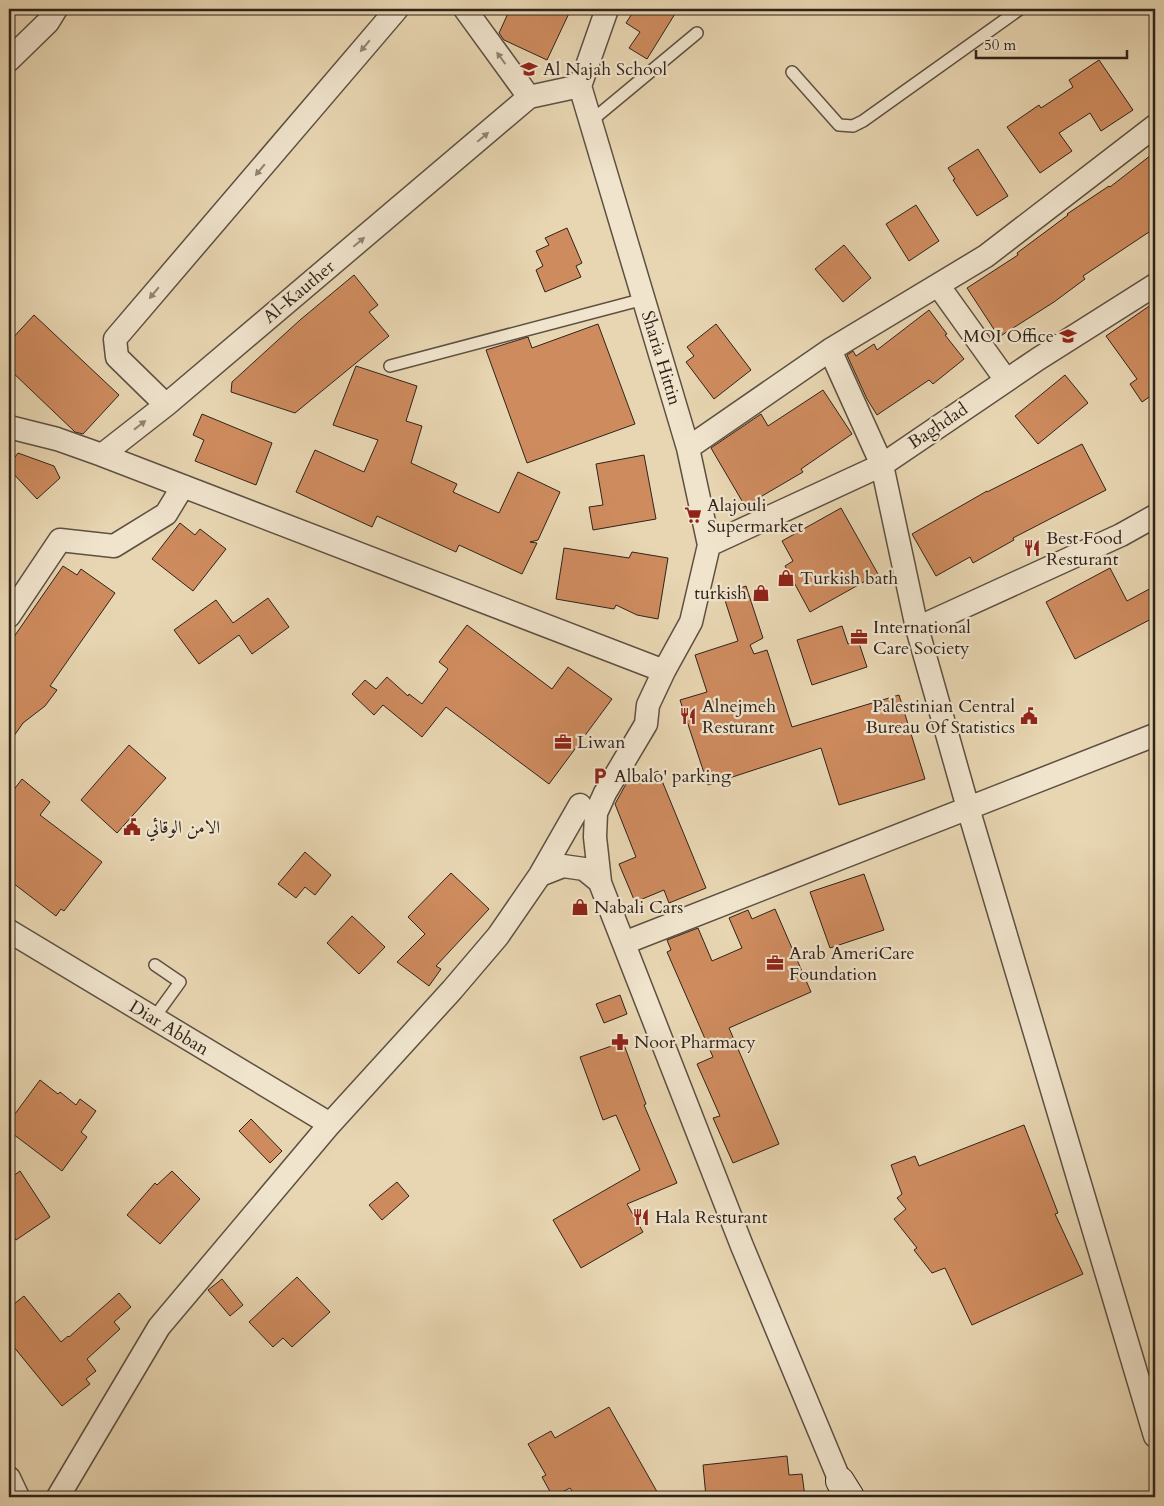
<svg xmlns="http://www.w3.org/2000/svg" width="1164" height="1506" font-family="Cardo,Amiri,serif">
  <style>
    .building { fill: #ce8b5e; stroke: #2f231b }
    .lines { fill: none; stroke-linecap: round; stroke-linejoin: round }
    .lane-casing { stroke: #5d5041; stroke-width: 14 }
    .street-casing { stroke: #5d5041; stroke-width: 25 }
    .secondary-casing { stroke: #2f231b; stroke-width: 30 }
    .lane { stroke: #f0e4cd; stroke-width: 11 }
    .street { stroke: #f0e4cd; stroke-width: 22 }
    .secondary { stroke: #f0e4cd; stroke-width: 28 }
    .oneway { fill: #908474 }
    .labels { text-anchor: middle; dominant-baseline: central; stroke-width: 4.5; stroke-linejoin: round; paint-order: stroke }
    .poi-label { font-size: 18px; fill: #2f231b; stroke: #f0e4cd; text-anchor: start }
    .street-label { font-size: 18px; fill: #2f231b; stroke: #f0e4cd }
  </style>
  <rect width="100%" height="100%" fill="#e8d6b2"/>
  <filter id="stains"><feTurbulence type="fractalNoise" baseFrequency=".004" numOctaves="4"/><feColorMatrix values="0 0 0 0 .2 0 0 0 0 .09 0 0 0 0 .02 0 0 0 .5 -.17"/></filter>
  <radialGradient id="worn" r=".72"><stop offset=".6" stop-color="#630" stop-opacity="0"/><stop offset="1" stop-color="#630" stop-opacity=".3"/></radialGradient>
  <path class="building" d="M510 9H571L547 60 504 40 499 33Z
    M635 9H678L647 59 629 48 640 32 626 23Z
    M1099 60 1133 110 1101 131 1090 113 1059 133 1072 151 1040 173 1007 127 1039 105 1041 108 1073 87 1069 80Z
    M978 149 1008 196 977 216 953 180 955 179 948 168Z
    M1155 152V228L1083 276 1085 279 1054 302 999 337 967 288 1018 255 1017 253 1068 215 1067 214 1109 186 1110 187Z
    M916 205 939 241 909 261 886 224Z
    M567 228 582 263 576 266 581 277 545 292 536 270 543 266 536 251 549 245 545 238Z
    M844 245 871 278 843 302 815 269Z
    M354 275 378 305 369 312 389 336 295 413 231 392 232 382 300 320Z
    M1155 302V393L1142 402 1130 384 1137 379 1106 336Z
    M929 310 947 334 945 335 964 359 933 384 929 380 877 415 867 399 847 355 853 351 856 356 874 344 877 350Z
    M34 315 119 395 83 434 75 432 9 369V342Z
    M598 324 635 424 527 463 486 350 528 337 532 348Z
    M716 324 751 370 714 399 686 362 694 356 687 347Z
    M356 366 417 386 406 421 422 426 411 463 457 484 453 492 499 513 518 472 560 492 538 540 530 542 537 543 522 574 459 545 456 552 377 516 372 527 296 492 315 450 364 472 378 440 333 425Z
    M1065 375 1088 403 1038 444 1015 416Z
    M823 390 852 434 801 469 803 472 745 506 711 448 761 414 768 426Z
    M202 414 272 443 256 485 195 461 204 440 193 435Z
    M1082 444 1106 490 1013 538 1014 540 973 563 970 557 936 576 912 534 987 491V492Z
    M18 453 54 466 60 478 37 499 9 469V465Z
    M644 455 656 519 593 530 589 507 603 505 596 464Z
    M841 508 878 574 810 612 785 566 793 561 782 541Z
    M180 523 195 535 200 529 226 549 193 591 152 559Z
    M564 548 629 558 632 552 668 558 658 619 637 615 616 605 614 609 556 599Z
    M63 566 77 575 81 569 115 593 50 686 57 690 45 706 23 723 9 743V644Z
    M1110 568 1127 601 1155 586V617L1075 659 1046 602Z
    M746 586 763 638 750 645 754 654 767 650 792 727 899 695 925 779 839 805 821 748 708 785 680 700 707 692 695 655 738 641 723 594Z
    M268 598 289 627 252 654 239 635 199 664 174 630 216 600 233 623Z
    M467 625 552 689 568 667 612 699 549 784 446 707 422 737 383 705 374 715 352 694 365 680 376 689 387 677 408 696 409 694 422 704 448 669 439 662Z
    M842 626 848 644 858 640 867 667 812 685 797 640Z
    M129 745 166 778 117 833 81 800Z
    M658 771 706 888 669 903 664 890 635 902 619 864 636 857 615 804 626 784Z
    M22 779 50 802 40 815 102 862 64 911 61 909 56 916 9 880V796Z
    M305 852 331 875 315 895 305 887 296 898 278 884Z
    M451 873 489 909 436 966 441 969 429 986 397 962 425 934 408 917Z
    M864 874 884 930 830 948 810 892Z
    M775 909 811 992 729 1028 779 1144 733 1163 713 1118 720 1116 697 1064 713 1057 667 952 671 950 667 940 698 928 712 961 742 948 729 918 748 910 752 919Z
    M352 916 385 947 359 974 327 943Z
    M620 995 627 1014 604 1023 596 1004Z
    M623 1042 646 1104 644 1105 677 1183 627 1204 643 1232 581 1268 553 1220 640 1170 616 1115 603 1120 580 1057Z
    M40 1080 58 1094 60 1092 76 1105 80 1099 96 1111 81 1132 87 1137 62 1171 9 1131V1122Z
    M251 1119 282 1151 270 1163 239 1131Z
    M1024 1125 1058 1213 1055 1214 1083 1274 972 1325 945 1268 932 1273 914 1250 917 1248 894 1219 906 1209 897 1198 902 1194 891 1165 915 1156 919 1166Z
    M20 1171 50 1217 16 1240 9 1229V1179Z
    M172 1171 200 1199 160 1244 127 1215 155 1183 157 1185Z
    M397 1182 409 1196 382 1220 369 1205Z
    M297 1277 330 1312 292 1347 283 1338 273 1347 249 1322Z
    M222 1279 243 1305 230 1316 208 1290Z
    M119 1293 131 1307 114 1322 120 1329 87 1359 96 1371 86 1379 90 1384 62 1406 9 1341V1308L24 1296 61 1342 68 1336 69 1337Z
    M609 1407 660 1497H576L570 1488 553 1497 542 1477 546 1475 528 1444 551 1431 555 1438Z
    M787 1456 789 1475 802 1474 805 1497H706L703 1465Z"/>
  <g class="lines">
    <g class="lane-casing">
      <path id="lane" d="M792 72 839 125 853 126 863 121 1020 9
        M591 121 697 33
        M390 366 644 299
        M154 1018 180 982 155 965"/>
    </g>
    <g class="street-casing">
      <path id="street" d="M465 9 529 97
        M9 60 48 22 56 9
        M938 285 1006 380
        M830 350 882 465 917 628 968 808 1155 1436
        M166 405 117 357 115 339 397 9
        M9 427 57 439 102 455 664 671
        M688 448 830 350 986 256 1155 126
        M102 455 166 405 529 97 580 86
        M709 545 882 465 1038 359 1155 285
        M9 616 60 540 114 546 166 514 183 486
        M917 628 1121 535 1155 516
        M595 870 742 1246 840 1481
        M540 875 563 866 584 869 600 882
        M600 882 595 837 596 813 605 793 646 724 648 705 664 671 691 622 709 545 688 448 580 86 607 9
        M9 931 330 1124
        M624 943 1155 735
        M9 1478 18 1497
        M58 1497 159 1327 330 1124 452 990 498 936 540 875 580 805"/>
    </g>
    <g class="secondary-casing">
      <path id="secondary" d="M840 1481 850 1497"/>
    </g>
    <use href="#lane" class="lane"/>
    <use href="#street" class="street"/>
    <use href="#secondary" class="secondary"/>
  </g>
  <defs><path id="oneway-solid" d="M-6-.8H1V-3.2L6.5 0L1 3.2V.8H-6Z" transform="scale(1.25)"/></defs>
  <g class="oneway">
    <use href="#oneway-solid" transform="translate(365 46) rotate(130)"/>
    <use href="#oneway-solid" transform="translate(501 58) rotate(-126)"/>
    <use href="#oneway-solid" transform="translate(483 137) rotate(-40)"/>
    <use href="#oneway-solid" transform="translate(260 170) rotate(130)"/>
    <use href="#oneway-solid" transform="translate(359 242) rotate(-40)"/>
    <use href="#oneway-solid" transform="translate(154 293) rotate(130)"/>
    <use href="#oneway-solid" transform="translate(140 425) rotate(-38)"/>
  </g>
  <defs>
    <g id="school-bare" transform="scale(1.35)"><path d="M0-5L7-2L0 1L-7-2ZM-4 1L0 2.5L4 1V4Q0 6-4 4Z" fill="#8f2418" stroke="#f0e4cd" stroke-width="2.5" paint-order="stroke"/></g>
    <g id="supermarket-bare" transform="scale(1.35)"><path d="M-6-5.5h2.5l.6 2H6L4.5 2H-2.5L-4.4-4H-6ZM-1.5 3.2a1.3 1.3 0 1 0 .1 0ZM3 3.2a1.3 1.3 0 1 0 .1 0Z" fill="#8f2418" stroke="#f0e4cd" stroke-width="2.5" paint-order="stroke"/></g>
    <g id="restaurant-bare" transform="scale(1.35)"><path d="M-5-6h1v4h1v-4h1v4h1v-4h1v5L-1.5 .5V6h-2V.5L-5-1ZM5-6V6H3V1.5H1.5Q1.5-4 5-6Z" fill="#8f2418" stroke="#f0e4cd" stroke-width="2.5" paint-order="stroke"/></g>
    <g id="shop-bare" transform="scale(1.35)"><path d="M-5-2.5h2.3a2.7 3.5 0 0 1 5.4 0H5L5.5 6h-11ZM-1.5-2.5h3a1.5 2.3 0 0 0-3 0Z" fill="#8f2418" stroke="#f0e4cd" stroke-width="2.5" paint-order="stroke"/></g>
    <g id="office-bare" transform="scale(1.35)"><path d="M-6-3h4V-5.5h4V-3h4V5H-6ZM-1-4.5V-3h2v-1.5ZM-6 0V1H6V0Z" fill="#8f2418" stroke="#f0e4cd" stroke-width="2.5" paint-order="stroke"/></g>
    <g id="civic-bare" transform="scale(1.35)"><path d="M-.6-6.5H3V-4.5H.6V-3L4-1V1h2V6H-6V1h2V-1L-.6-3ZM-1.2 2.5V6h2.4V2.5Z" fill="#8f2418" stroke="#f0e4cd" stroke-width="2.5" paint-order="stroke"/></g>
    <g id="parking-bare" transform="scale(1.35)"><path d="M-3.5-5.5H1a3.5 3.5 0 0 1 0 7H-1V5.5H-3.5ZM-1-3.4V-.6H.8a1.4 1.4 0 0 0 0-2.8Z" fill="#8f2418" stroke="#f0e4cd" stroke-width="2.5" paint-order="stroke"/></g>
    <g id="pharmacy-bare" transform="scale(1.35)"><path d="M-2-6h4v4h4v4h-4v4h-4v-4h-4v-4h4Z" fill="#8f2418" stroke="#f0e4cd" stroke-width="2.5" paint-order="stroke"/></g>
  </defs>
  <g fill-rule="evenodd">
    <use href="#school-bare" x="529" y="69"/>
    <use href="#school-bare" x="1068" y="336"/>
    <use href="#supermarket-bare" x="693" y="515"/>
    <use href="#restaurant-bare" x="1032" y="548"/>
    <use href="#shop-bare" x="786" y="578"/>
    <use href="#shop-bare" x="761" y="593"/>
    <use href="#office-bare" x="859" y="637"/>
    <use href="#restaurant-bare" x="688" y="716"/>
    <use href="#civic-bare" x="1029" y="716"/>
    <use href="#office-bare" x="563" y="742"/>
    <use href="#parking-bare" x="600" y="776"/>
    <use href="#civic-bare" x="132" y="827"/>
    <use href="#shop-bare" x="580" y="907"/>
    <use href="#office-bare" x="775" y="963"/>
    <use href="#pharmacy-bare" x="620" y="1042"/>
    <use href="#restaurant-bare" x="641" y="1217"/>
  </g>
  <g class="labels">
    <g class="poi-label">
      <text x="543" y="69">Al Najah School</text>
      <text x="1054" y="336" text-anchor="end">MOI Office</text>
      <text x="707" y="505">Alajouli<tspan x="707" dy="21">Supermarket</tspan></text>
      <text x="1046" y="538">Best Food<tspan x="1046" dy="21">Resturant</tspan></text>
      <text x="800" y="578">Turkish bath</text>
      <text x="747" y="593" text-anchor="end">turkish</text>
      <text x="873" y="627">International<tspan x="873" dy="21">Care Society</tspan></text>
      <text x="702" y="706">Alnejmeh<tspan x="702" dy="21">Resturant</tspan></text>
      <text x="1015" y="706" text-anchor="end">Palestinian Central<tspan x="1015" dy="21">Bureau Of Statistics</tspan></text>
      <text x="577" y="742">Liwan</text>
      <text x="614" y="776">Albalo' parking</text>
      <text x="146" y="827">الامن الوقائي</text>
      <text x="594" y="907">Nabali Cars</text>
      <text x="789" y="953">Arab AmeriCare<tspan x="789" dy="21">Foundation</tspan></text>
      <text x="634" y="1042">Noor Pharmacy</text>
      <text x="655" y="1217">Hala Resturant</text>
    </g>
    <g class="street-label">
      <text transform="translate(299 292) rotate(-40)">Al-Kauther</text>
      <text transform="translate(661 358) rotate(73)">Sharia Hittin</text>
      <text transform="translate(938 426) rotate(-34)">Baghdad</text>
      <text transform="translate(169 1028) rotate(31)">Diar Abban</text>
    </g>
  </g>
  <rect width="1164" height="1506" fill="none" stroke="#e8d6b2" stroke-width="30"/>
  <rect x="10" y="10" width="1144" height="1486" fill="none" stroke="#2f231b" stroke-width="2.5"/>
  <rect x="15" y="15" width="1134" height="1476" fill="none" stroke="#2f231b"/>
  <path d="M976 50v8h151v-8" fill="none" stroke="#2f231b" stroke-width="2.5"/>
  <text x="984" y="50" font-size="15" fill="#2f231b" stroke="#f0e4cd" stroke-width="4" paint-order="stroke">50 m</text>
  <rect width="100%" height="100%" filter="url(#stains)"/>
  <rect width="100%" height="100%" fill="url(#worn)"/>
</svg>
